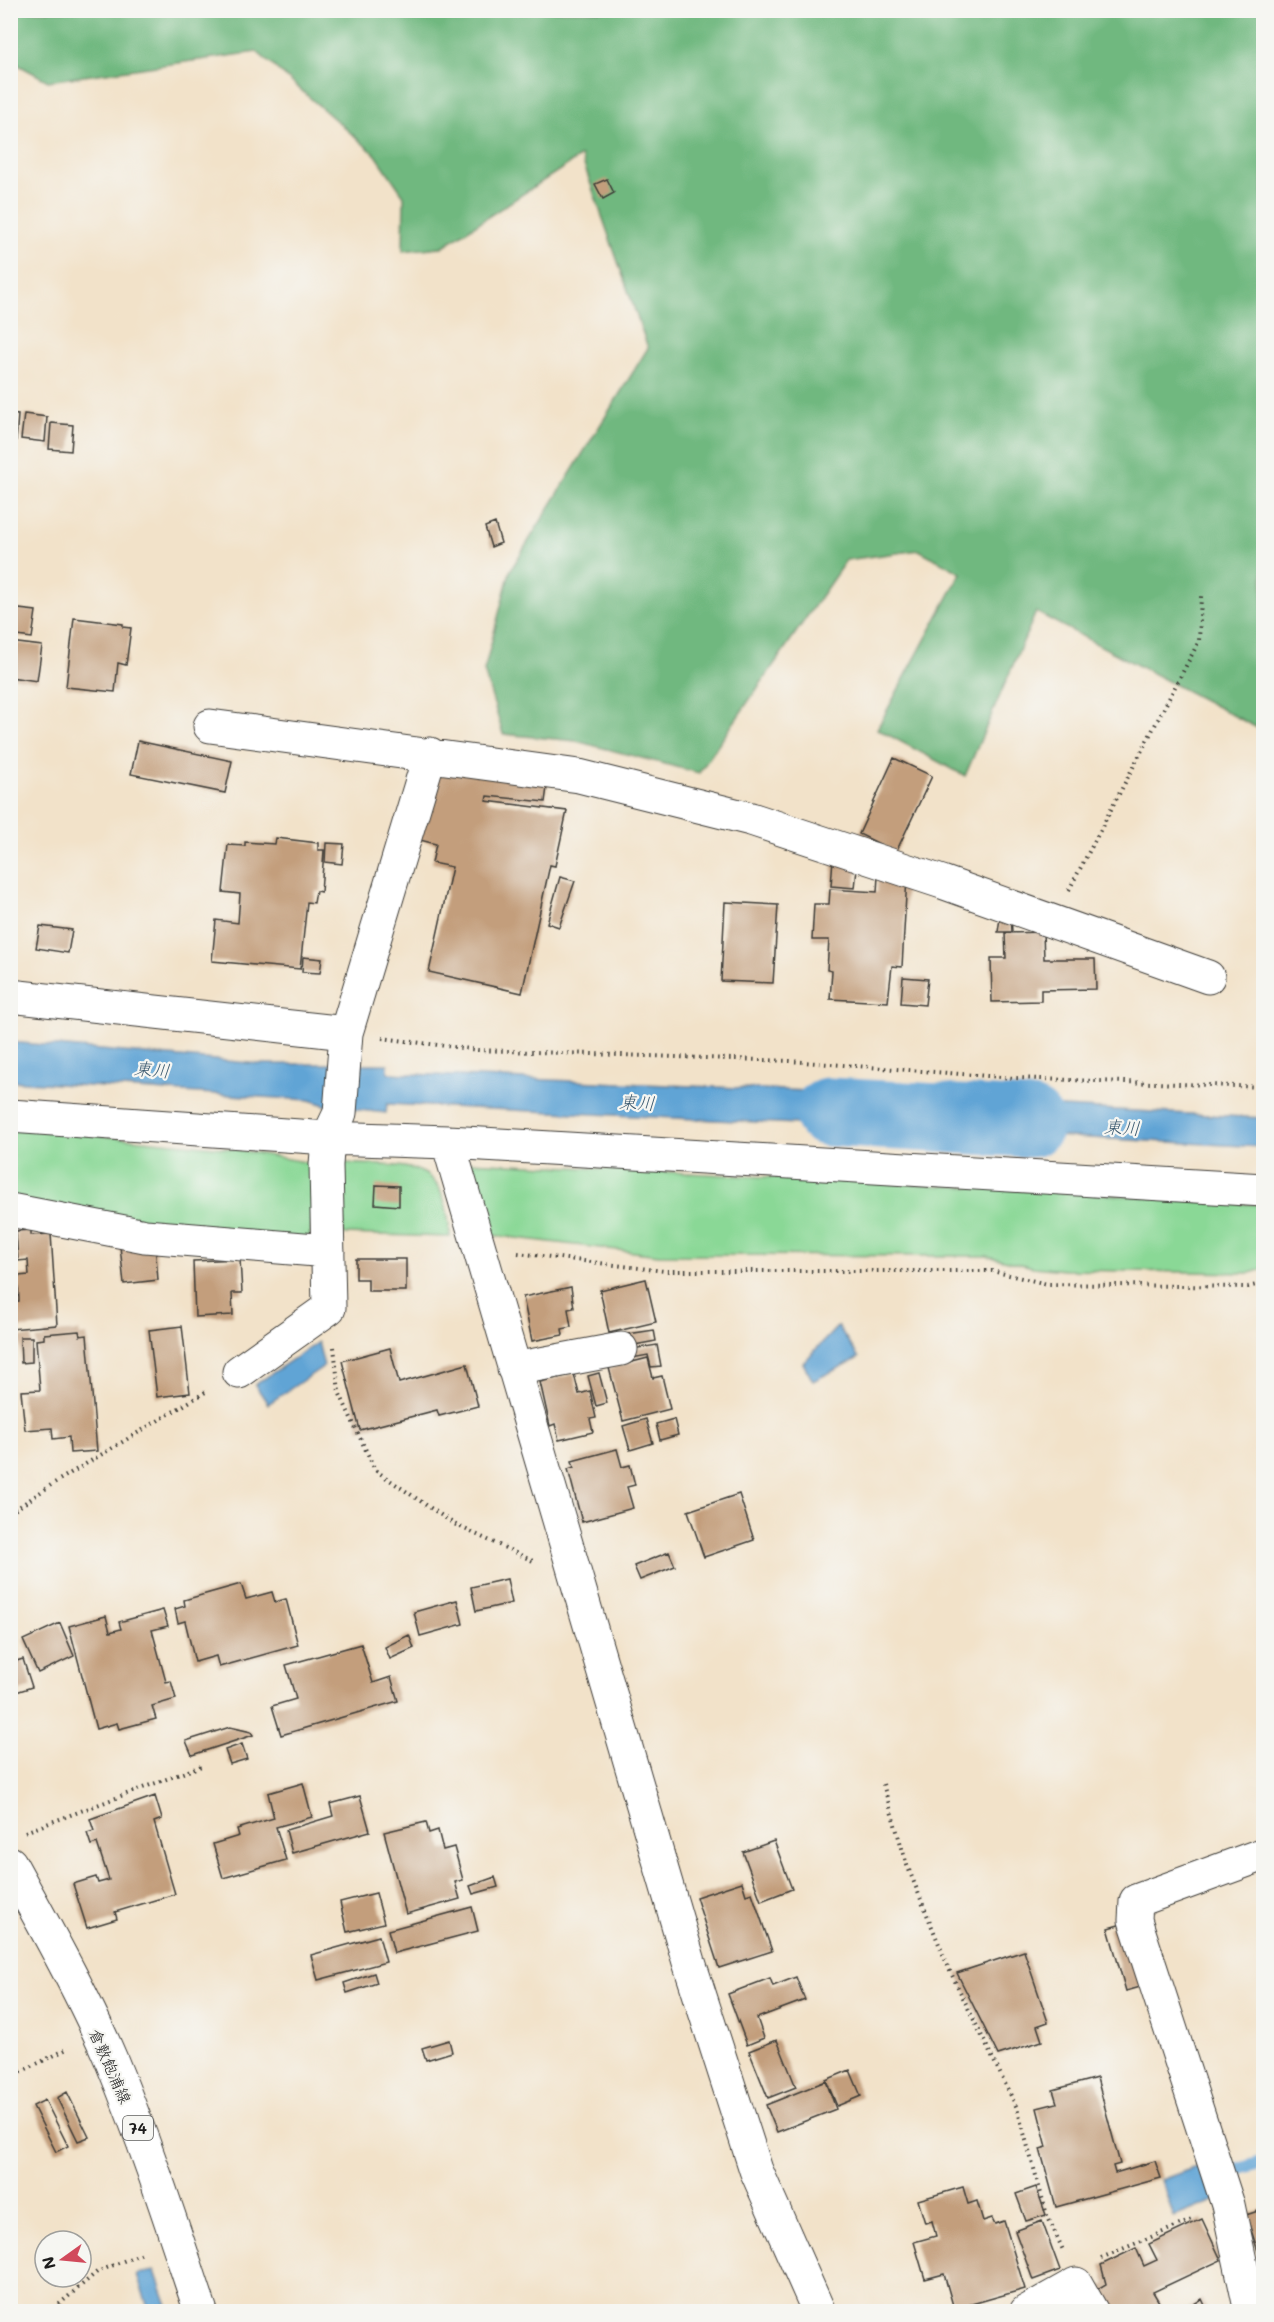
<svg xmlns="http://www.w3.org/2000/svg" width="1274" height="2322" font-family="Mali,'Klee One',sans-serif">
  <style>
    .green { fill: #8ad896; stroke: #537a59; stroke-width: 1.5 }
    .forest { fill: #6fb87f; stroke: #466a4e; stroke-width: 1.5 }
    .water { fill: #60a4d5; stroke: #3e6078; stroke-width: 1.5 }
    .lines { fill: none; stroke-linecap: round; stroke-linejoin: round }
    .stream { stroke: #60a4d5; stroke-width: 12 }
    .river { stroke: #60a4d5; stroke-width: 69 }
    .building { fill: #c39e7c }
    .minor-casing { stroke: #3c3a36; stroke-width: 35 }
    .major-casing { stroke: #3c3a36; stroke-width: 35 }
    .path { stroke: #3c3a36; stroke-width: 4; stroke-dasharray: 1.5 4.5; stroke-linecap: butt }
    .minor { stroke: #fff; stroke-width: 33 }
    .major { stroke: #fff; stroke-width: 33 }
    .labels { text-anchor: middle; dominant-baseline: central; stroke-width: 4.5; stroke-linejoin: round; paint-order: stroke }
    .shield { fill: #f6f6f2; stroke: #5d5d5c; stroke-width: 1.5 }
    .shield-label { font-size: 15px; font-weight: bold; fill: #1c1c1c }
    .street-label { font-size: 16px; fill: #1c1c1c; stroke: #f6f6f2 }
    .water-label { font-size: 18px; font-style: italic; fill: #3b596f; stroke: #f6f6f2 }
  </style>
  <rect width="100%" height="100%" fill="#f6f6f2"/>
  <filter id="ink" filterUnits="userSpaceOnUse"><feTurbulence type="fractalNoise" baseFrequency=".0167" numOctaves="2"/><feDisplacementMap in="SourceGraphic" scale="12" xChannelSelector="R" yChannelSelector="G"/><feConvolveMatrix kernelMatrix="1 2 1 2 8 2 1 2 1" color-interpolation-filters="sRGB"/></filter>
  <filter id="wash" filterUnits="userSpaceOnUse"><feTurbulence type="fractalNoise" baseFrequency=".008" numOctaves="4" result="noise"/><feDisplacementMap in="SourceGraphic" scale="24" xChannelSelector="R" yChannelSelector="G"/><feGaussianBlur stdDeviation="1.35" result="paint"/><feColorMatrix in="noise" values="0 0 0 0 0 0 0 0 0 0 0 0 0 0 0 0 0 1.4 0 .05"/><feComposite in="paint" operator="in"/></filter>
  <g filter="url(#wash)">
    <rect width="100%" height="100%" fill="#f2e2c9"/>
    <path class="green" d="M11 1127 234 1149 310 1163 318 1172 310 1240 139 1224 11 1202Z
      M469 1162 1086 1193 1263 1205V1269L1250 1273 1065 1270 1033 1267 987 1256 659 1255 490 1235Z
      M343 1163C410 1168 445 1155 450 1237L343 1234Z"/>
    <path class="forest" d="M10 11H1263V731L1036 612 965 776 877 729 961 573 919 550 846 560 699 773 576 741 503 734 484 671 510 571 648 348 581 156 442 247 403 251 404 196 376 155 257 52 48 81 11 61Z"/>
    <path class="water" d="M10 1042 261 1064H388V1073L924 1096 922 1130 387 1104 386 1113 331 1107 309 1100 11 1081Z
      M937 1100 1263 1118V1147L936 1130Z
      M838 1326 859 1358 813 1381 803 1363Z
      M318 1342 324 1366 268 1404 255 1385Z
      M1204 2164 1216 2200 1174 2217 1161 2180Z
      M155 2271 169 2311H149L137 2274Z"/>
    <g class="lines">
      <path class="stream" d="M1229 2173 1264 2161"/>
      <path class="river" d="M828 1112 1030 1123"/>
    </g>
    <g id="blocks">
      <path class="building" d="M607 179 614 193 603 199 595 184Z
        M10 414 18 415 15 454 10 453Z
        M24 414 47 417 45 442 21 439Z
        M51 423 73 425 71 451 49 449Z
        M495 523 501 543 491 547 485 527Z
        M10 608 36 611 32 638 10 635Z
        M74 618 123 624V627L131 628 126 665 118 663 115 692 66 687Z
        M10 642 42 646 37 681 10 677Z
        M138 741 232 761 225 793 131 774Z
        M894 758 932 776 896 852 859 834Z
        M436 766 548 780 545 802 487 796 486 801 567 811 555 866 550 865 522 993 429 972 452 867 432 863 436 844 416 839Z
        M276 838 318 843V850H324L321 892 316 891 314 903 307 902 300 969 212 961 216 920 238 923 240 894 223 892 228 845 245 846V842L275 844Z
        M326 843 344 844 342 864 325 862Z
        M833 858 858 859 855 888 831 886Z
        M878 876 907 877 902 967 892 966 888 1002 830 999 832 971 827 970 829 940H812L814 904H829L830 889 877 892Z
        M560 877 575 881 559 927 547 923Z
        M725 902 778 905 773 983 721 981Z
        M1001 911 1011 914 1012 932H998Z
        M40 926 72 930 68 953 36 948Z
        M1043 932 1044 959H1095L1096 989 1041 990V1001L992 1002 991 958H1006L1005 933Z
        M303 957 322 959 320 973 302 972Z
        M903 977 928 979 925 1005 901 1003Z
        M376 1185 399 1186V1206L375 1204Z
        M31 1230V1235L51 1234 57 1325 10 1329V1302L19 1301 18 1276 29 1275 28 1260 18 1261 16 1231Z
        M155 1243 158 1280 124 1284 120 1246Z
        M240 1259 242 1293H232L233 1315 195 1317 193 1261Z
        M356 1259H406V1291H368V1279H356Z
        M646 1279 656 1322 609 1333 600 1290Z
        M571 1287 574 1308 568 1309 571 1327 562 1329 563 1335 532 1341 523 1297Z
        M182 1326 190 1393 157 1397 149 1330Z
        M654 1330 656 1341 629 1346 628 1334Z
        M79 1331 80 1336 87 1335 97 1451 70 1453 69 1437 53 1439 52 1428 25 1430 21 1391 40 1390 36 1340 44 1339V1334Z
        M20 1337H32V1362L21 1363Z
        M657 1345 661 1366 651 1367 648 1355 627 1359 625 1350Z
        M390 1348 399 1383 467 1364 478 1406 439 1416 437 1410 360 1430 342 1361Z
        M648 1358 653 1378 662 1376 670 1409 623 1421 609 1368Z
        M599 1373 607 1403 596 1406 588 1376Z
        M574 1374 579 1394 590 1391 596 1418 590 1419 593 1432 559 1440 555 1424 550 1426 540 1382Z
        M646 1419 653 1443 630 1450 623 1426Z
        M674 1419 678 1435 660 1440 656 1424Z
        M617 1449 622 1467 630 1465 635 1485 627 1487 633 1508 582 1522 568 1469 574 1467 572 1461Z
        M739 1494 754 1540 704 1557 688 1511Z
        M669 1552 675 1566 640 1580 634 1566Z
        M507 1579 512 1603 476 1611 471 1587Z
        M241 1584 246 1599 272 1592 275 1602 286 1599 298 1645 219 1667 216 1656 195 1662 185 1621 178 1623 175 1609 185 1606 184 1600Z
        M457 1600 463 1624 420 1636 414 1612Z
        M163 1610 168 1626 152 1630 166 1682 171 1681 176 1699 152 1706 156 1719 119 1729 117 1723 96 1729 69 1626 106 1616 110 1632 121 1629 119 1622Z
        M60 1623 74 1656 38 1673 23 1640Z
        M409 1635 414 1648 390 1659 385 1647Z
        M361 1644 373 1683 391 1677 398 1701 281 1735 272 1706 296 1699 286 1665Z
        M23 1659 32 1687 10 1694V1663Z
        M230 1727 251 1732 253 1735 192 1755 186 1741Z
        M242 1744 247 1759 230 1764 225 1750Z
        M303 1783 312 1817 276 1827 286 1860 223 1878 213 1844 239 1836 237 1829 274 1818 268 1793Z
        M155 1796 162 1819 154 1822 175 1894 115 1912 117 1919 87 1928 73 1884 96 1877 98 1883 109 1880 97 1843 91 1845 87 1833 94 1831 90 1819Z
        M360 1796 370 1831 292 1853 286 1830 333 1816 330 1804Z
        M426 1822 429 1833 438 1830 443 1850 454 1847 463 1880 455 1882 460 1899 406 1914 384 1832Z
        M774 1841 792 1889 761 1901 743 1852Z
        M495 1877 498 1887 473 1894 470 1886Z
        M742 1882 746 1895 752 1893 772 1951 719 1968 696 1897Z
        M376 1893 384 1923 347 1932 340 1902Z
        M472 1907 478 1931 394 1953 388 1930Z
        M1126 1923 1144 1986 1126 1991 1108 1928Z
        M379 1936 386 1962 318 1980 311 1955Z
        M1024 1951 1048 2022 1037 2026 1042 2041 998 2055 957 1973Z
        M374 1973 377 1983 347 1993 344 1983Z
        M796 1977 805 2000 757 2018 764 2038 747 2045 728 1994 770 1978 773 1986Z
        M449 2040 452 2052 426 2060 422 2048Z
        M777 2040 796 2087 768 2098 749 2051Z
        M850 2070 861 2096 837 2106 826 2080Z
        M1097 2078 1120 2164 1113 2166 1115 2173 1155 2161 1161 2178 1056 2207 1040 2149 1047 2147 1037 2108 1057 2103 1053 2090Z
        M826 2081 836 2109 777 2132 766 2105Z
        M67 2092 89 2137 78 2141 57 2098Z
        M45 2100 68 2146 56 2152 33 2106Z
        M963 2187 968 2204 977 2201 983 2221 992 2218 995 2224 1004 2221 1025 2289 954 2309 944 2274 925 2279 914 2242 936 2236 932 2221 925 2223 918 2200Z
        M1036 2187 1046 2215 1026 2221 1016 2194Z
        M1264 2209V2252L1259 2254 1246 2215Z
        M1202 2219 1221 2260 1153 2292 1165 2312H1106L1094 2291 1106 2284 1101 2265 1136 2248 1144 2266 1157 2260 1149 2244Z
        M1042 2221 1060 2270 1033 2280 1015 2231Z
        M1264 2262V2285H1263L1257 2264Z
        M1202 2299 1208 2312H1181Z"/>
    </g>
  </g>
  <g filter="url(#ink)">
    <use href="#blocks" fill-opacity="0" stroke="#3c3a36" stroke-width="1.5"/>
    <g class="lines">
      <g class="minor-casing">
        <path id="minor" d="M210 726 579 776 751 819 942 882 1208 977
          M10 996 346 1033
          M10 1116 328 1138 448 1142 1264 1190
          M448 1142 689 1962 756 2170 819 2312
          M10 1210 145 1236 328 1251
          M514 1369 621 1349
          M239 1372 329 1308 326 1165 328 1138 340 1113 346 1033 430 754
          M1026 2312 1076 2284 1092 2312
          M1251 2312 1228 2205 1135 1920 1136 1901 1264 1854"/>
      </g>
      <g class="major-casing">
        <path id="major" d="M10 1863C46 1929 83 1994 112 2062 146 2144 173 2228 201 2312"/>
      </g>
      <path class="path" d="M1069 890 1199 641 1201 596
        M382 1038 478 1050 790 1061 1014 1078 1264 1087
        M518 1253 664 1271H992L1047 1284 1248 1287 1264 1283
        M334 1347 339 1392 375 1470 454 1524 533 1561
        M10 1513 54 1483 209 1390
        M883 1784 907 1865 949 1969 1017 2108 1047 2215 1063 2250
        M25 1832 204 1765
        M10 2077 67 2049
        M1101 2258 1194 2219
        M50 2312 97 2272 145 2252"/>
      <use href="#minor" class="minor"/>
      <use href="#major" class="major"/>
    </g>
  </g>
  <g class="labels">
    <rect class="shield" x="123" y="2116" width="30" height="24" rx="4.5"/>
    <g class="shield-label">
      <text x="138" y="2128">74</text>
    </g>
    <g class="street-label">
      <text transform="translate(111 2066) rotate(66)">倉敷飽浦線</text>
    </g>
    <g class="water-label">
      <text transform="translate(152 1069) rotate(5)">東川</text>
      <text transform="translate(637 1102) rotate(3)">東川</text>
      <text transform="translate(1122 1127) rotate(3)">東川</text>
    </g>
  </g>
  <rect width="1274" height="2322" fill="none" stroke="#f6f6f2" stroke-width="36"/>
  <g transform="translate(63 2259) rotate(255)"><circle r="28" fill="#f6f6f2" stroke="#9f9f9c" stroke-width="1.5"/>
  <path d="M0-4.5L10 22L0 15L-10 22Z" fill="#d1495b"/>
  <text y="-9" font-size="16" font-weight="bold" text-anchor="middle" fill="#1c1c1c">N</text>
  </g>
</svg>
